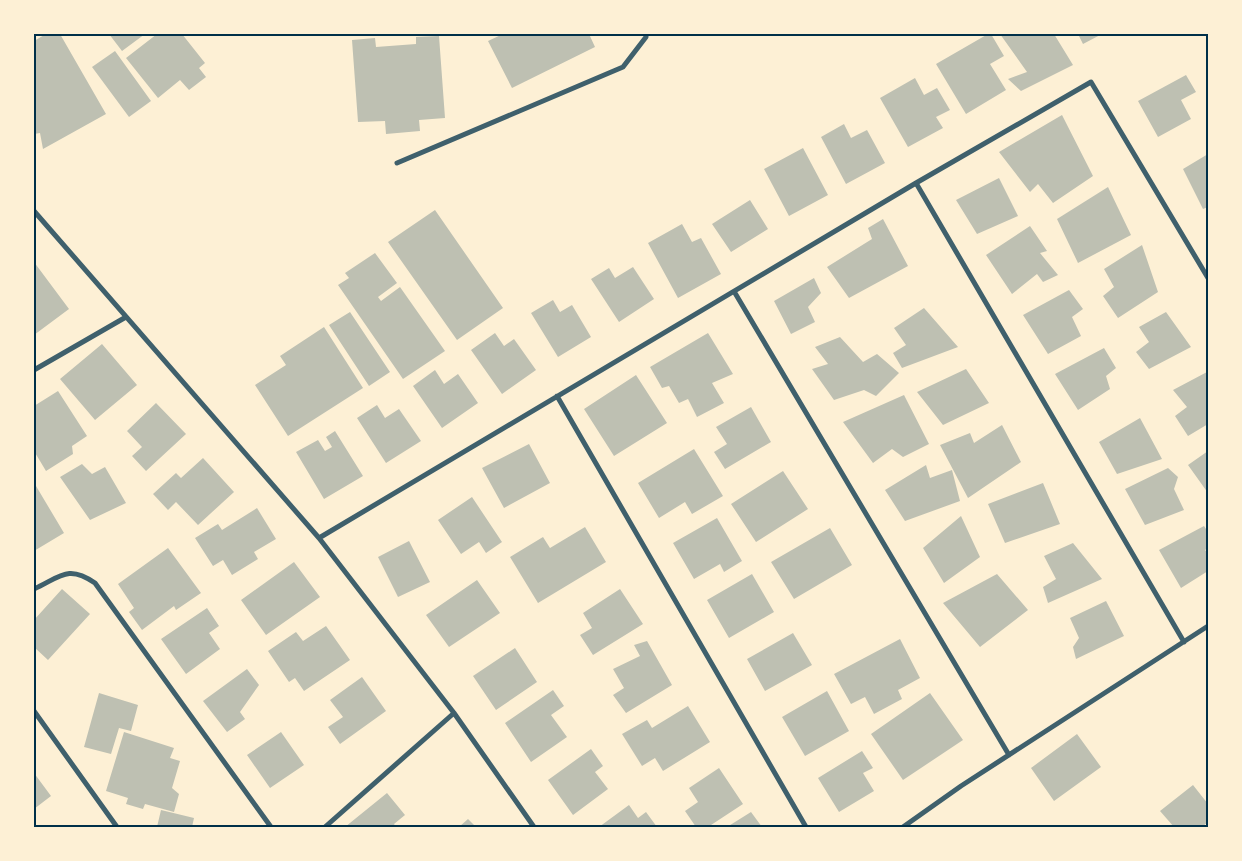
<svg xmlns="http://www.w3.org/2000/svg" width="1242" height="861" font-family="'Titillium Web',sans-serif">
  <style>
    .building { fill: #bec0b2 }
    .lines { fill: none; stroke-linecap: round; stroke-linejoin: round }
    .minor { stroke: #3f606c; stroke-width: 5 }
    .neatline { fill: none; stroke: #003049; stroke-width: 2 }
  </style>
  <rect width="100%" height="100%" fill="#fdf0d5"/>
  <path class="building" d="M46 34H60L106 114 43 149 40 133 34 134V41Z
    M109 34H145L122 51Z
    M157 34H182L205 63 199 68 206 77 189 90 180 80 158 98 126 58Z
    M503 34H589L595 47 512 88 488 41Z
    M988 34H991L1004 56 990 64 1006 90 966 114 936 64Z
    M1000 34H1054L1073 65 1021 91 1008 79 1027 72Z
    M1078 34H1102L1083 44Z
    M439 36 445 118 419 120 420 131 386 134 385 121 358 122 352 40 375 38 376 47 416 44V37Z
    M115 51 151 101 129 117 92 67Z
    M1186 75 1196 92 1181 100 1191 119 1158 137 1138 101Z
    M915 78 924 95 937 88 950 110 936 117 943 128 908 147 880 98Z
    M1062 115 1093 176 1053 203 1038 184 1030 192 999 152Z
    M844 124 851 138 867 130 885 163 846 184 821 137Z
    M803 148 828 195 789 216 764 169Z
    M1208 154V207L1203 209 1183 169Z
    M999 178 1018 216 977 234 956 200Z
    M1108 187 1131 235 1078 263 1057 219Z
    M750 200 768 229 731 252 712 224Z
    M435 210 503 308 457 340 388 242Z
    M883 219 908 266 849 298 827 267 872 239 868 228Z
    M682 224 692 242 701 238 721 274 678 298 648 243Z
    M1030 226 1047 251 1040 253 1058 275 1043 282 1037 274 1012 294 986 255Z
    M1142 245 1158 292 1118 318 1103 296 1114 287 1104 269Z
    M375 253 397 283 378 297 381 301 400 287 445 351 403 379 338 285 349 278 345 273Z
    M34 262 69 309 34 335Z
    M633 267 654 299 619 322 591 279 609 268 615 278Z
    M814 278 821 293 808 307 815 322 791 334 774 301Z
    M1069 290 1083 309 1072 317 1081 336 1048 354 1023 315Z
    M553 300 560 312 572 305 591 337 558 357 531 313Z
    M924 308 958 347 902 368 893 353 906 345 894 328Z
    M350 312 390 372 369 386 329 325Z
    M1166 312 1191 347 1149 369 1136 352 1149 342 1139 327Z
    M324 327 363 388 288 436 255 385 286 365 280 356Z
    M495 333 504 346 514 339 536 370 502 394 471 350Z
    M708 333 733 374 712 383 724 403 697 417 688 399 679 403 669 386 662 388 650 367Z
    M840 337 863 362 877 354 899 373 876 396 864 390 834 400 812 369 828 364 815 347Z
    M102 344 137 385 95 420 60 379Z
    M1104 348 1116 368 1106 376 1110 389 1078 410 1055 374Z
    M966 369 989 403 943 425 917 392Z
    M435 370 444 384 458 374 478 403 442 428 413 386Z
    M1207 372 1208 375V424L1188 436 1175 416 1187 407 1173 390Z
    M636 375 667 423 614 456 584 409Z
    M58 391 87 436 72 446 73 454 46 471 34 451V406Z
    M904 395 929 444 903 457 892 449 873 463 843 422Z
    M156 403 186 434 146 471 132 456 142 447 127 431Z
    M377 405 385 418 399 409 421 441 386 463 357 418Z
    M751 407 771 442 725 469 714 452 727 444 716 427Z
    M1140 418 1162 459 1117 474 1099 442Z
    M1002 425 1021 462 968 498 940 445 970 433 974 443Z
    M335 431 363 476 324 499 296 452 318 440 325 451 332 447 326 437Z
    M529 444 550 483 504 508 482 468Z
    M694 449 723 496 692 514 685 502 659 518 638 483Z
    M1208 451V493L1188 465Z
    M203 458 234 492 198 525 176 502 168 510 153 494 176 473 181 478Z
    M82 464 92 474 105 467 126 503 90 520 60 477Z
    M926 465 930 478 952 470 960 501 905 521 885 490Z
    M1168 468 1178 477 1174 489 1184 510 1145 525 1125 489Z
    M783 471 808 509 756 542 731 504Z
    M1043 483 1060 524 1005 543 988 504Z
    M36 486 64 533 34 551V487Z
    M472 497 502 542 486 553 479 542 461 554 438 520Z
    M257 508 276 539 254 552 258 559 232 575 223 560 213 566 195 538 218 524 222 530Z
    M961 516 980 557 944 583 923 548Z
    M717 518 742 561 724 572 720 564 694 579 673 543Z
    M1204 526 1208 532V548L1205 550 1208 553V571L1181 588 1159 550Z
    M585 527 606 562 538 603 510 557 543 537 550 548Z
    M830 528 852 565 794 599 771 562Z
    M409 541 430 582 398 597 378 557Z
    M1073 543 1102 579 1048 603 1043 587 1056 579 1044 556Z
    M168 548 201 593 176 610 174 606 142 630 129 612 134 608 118 584Z
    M294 562 320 597 266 635 241 600Z
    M752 574 774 612 729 638 707 600Z
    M997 574 1028 610 980 647 943 603Z
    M477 580 500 613 449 647 426 615Z
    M62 589 90 614 48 660 34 647V620Z
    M620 589 643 624 593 655 580 635 592 628 583 613Z
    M1106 601 1124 636 1076 659 1073 647 1079 638 1070 618Z
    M207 608 219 626 209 633 220 649 186 674 161 639Z
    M326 626 350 660 304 691 295 678 289 682 268 651 296 632 303 641Z
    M793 633 812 665 765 691 747 659Z
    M900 639 920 678 898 690 902 699 874 714 865 697 851 704 834 674Z
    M647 641 672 685 626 713 613 695 624 688 613 669 640 656 634 645Z
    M515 648 537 682 496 710 473 676Z
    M247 669 259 685 240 712 245 719 227 732 203 701Z
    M362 677 386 711 340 744 328 727 343 717 330 700Z
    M553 690 564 706 551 715 567 737 531 762 505 723Z
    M827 691 849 731 805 756 782 717Z
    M99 693 138 705 131 731 119 728 111 754 84 747Z
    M930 693 963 740 903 780 871 734Z
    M688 706 710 742 663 771 655 758 642 766 622 734 647 720 652 728Z
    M124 732 174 748 170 758 180 761 172 788 179 794 174 812 145 804 143 809 126 804 128 798 106 791Z
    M281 732 304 765 270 788 247 755Z
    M1077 734 1101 767 1054 801 1031 768Z
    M591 749 603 766 595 772 608 789 573 815 548 780Z
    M862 751 873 768 863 773 874 791 839 812 818 778Z
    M719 768 743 804 708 827H696L685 811 698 802 689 788Z
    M34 773 51 796 34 809Z
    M1193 785 1208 804V822L1202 827H1174L1160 811Z
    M387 793 405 815 394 824 396 827H345Z
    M629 805 638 818 646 812 657 827H599Z
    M161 810 194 818 192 827H157Z
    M751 812 762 827H727Z
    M468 819 476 827H459Z"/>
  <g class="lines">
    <path class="minor" d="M397 163 623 67 646 37V34
      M916 183 1184 642
      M34 211 319 538 454 713 534 827
      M735 293 1009 755
      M34 370 126 317
      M557 396 806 827
      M319 538 916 183 1091 82 1208 278
      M34 589C60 577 68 564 95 583L271 827
      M34 711 117 827
      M325 827 454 713
      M903 827 961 786 1208 626"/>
  </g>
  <rect width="1242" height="861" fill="none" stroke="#fdf0d5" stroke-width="70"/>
  <rect x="35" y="35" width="1172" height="791" class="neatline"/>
</svg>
